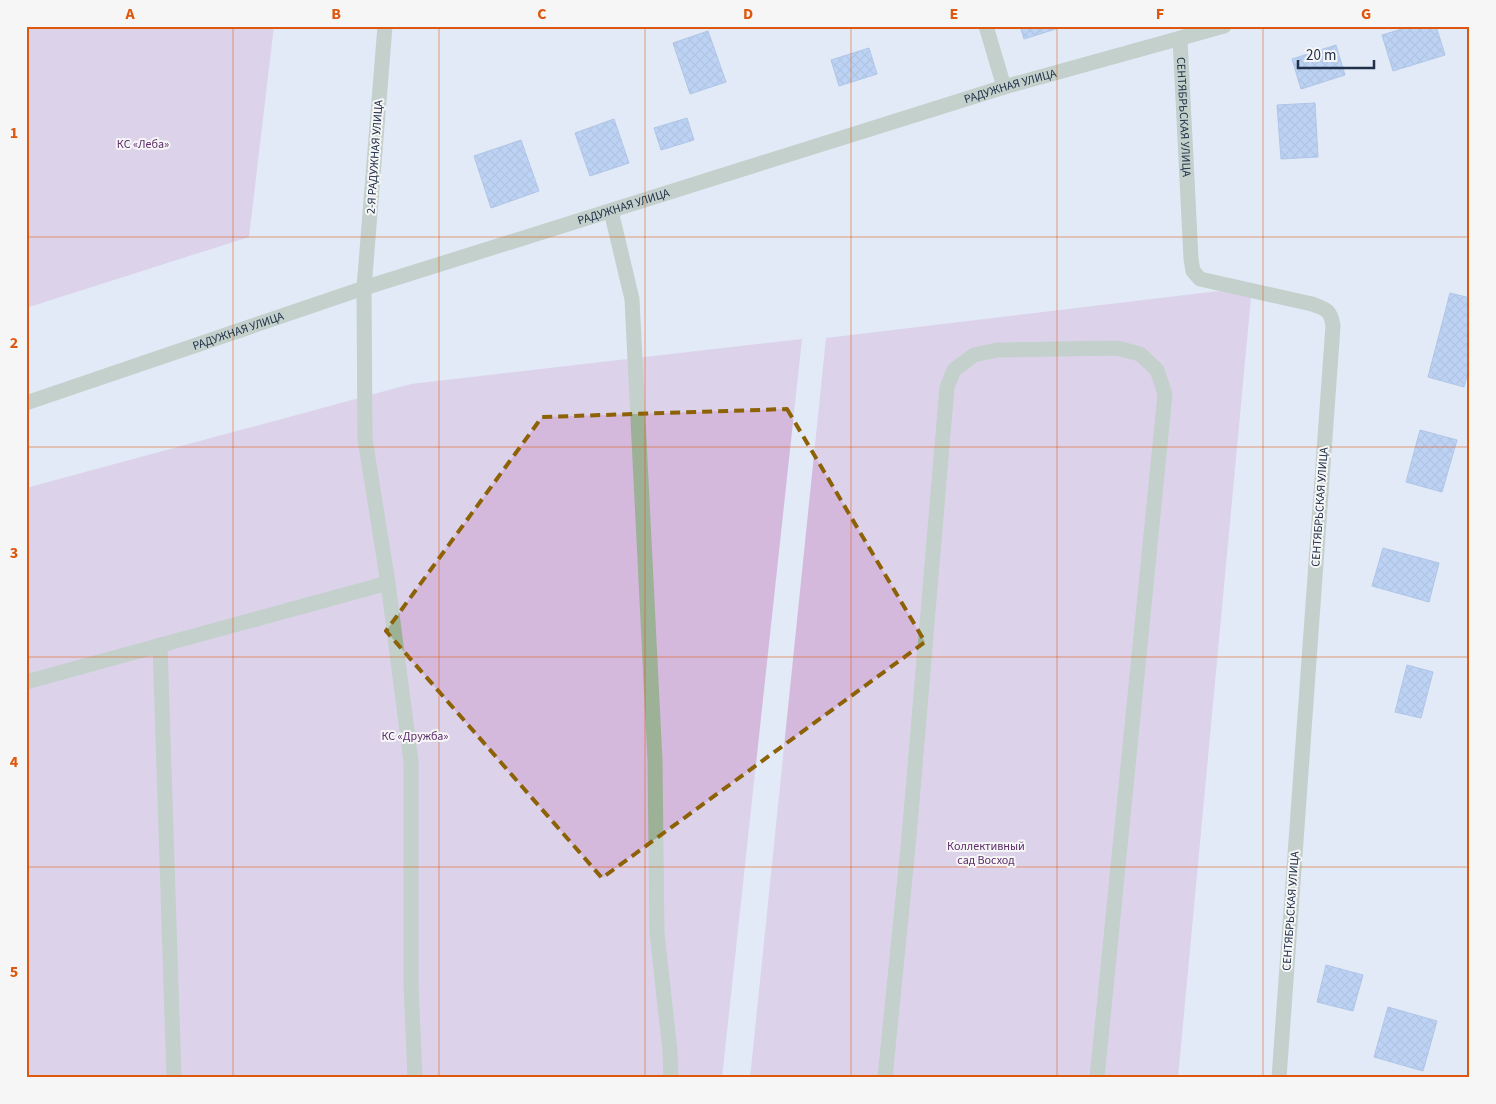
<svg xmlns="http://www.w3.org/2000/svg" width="1496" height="1104" font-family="'Source Sans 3',sans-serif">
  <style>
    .garden { fill: #d4b9dd }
    .building { fill: url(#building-cross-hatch); stroke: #729ad3 }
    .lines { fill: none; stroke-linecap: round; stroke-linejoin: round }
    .street { stroke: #9db197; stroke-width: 15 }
    .marked { fill: none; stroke: #8d6207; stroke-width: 4; stroke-dasharray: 10 6; stroke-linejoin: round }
    .grid { fill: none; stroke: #de570f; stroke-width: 1; stroke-opacity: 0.55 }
    .labels { text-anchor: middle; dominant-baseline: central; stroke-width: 4; stroke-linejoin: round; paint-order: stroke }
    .street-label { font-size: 12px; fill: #213149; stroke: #f6f6f6 }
    .park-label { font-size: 12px; fill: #5d2d6c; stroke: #f6f6f6 }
    .neatline { fill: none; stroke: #de570f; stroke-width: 2 }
    .grid-label { font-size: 16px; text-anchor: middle; font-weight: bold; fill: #de570f }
  </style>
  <defs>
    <pattern id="building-cross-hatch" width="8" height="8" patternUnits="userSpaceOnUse" patternTransform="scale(1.25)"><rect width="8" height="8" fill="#90b9f3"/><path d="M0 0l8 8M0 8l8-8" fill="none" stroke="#7597c7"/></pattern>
  </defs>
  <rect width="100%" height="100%" fill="#e1eaf6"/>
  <path class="garden" d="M26 26H274L249 237 26 308Z
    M1252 287 1178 1078H750L826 338Z
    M802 339 722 1078H26V488L411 384Z"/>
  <path class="building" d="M1020 26H1065L1024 39Z
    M1412 26H1436L1445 55 1393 71 1382 35Z
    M708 31 726 82 690 94 673 43Z
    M1336 45 1345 75 1301 89 1292 59Z
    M869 48 877 74 839 86 831 60Z
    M1315 103 1318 157 1281 159 1277 105Z
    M687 118 694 140 661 150 654 128Z
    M614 119 629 163 590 176 575 133Z
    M521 140 539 191 491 208 474 156Z
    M1450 293 1470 298V364L1464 387 1428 377Z
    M1420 430 1457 440 1442 492 1406 482Z
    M1383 548 1439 563 1429 602 1372 586Z
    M1407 665 1433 672 1421 718 1395 712Z
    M1326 965 1363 975 1353 1011 1317 1002Z
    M1388 1007 1437 1021 1423 1071 1374 1057Z"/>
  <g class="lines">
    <g class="street">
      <path d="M385 26 364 288 365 439 388 583 411 762V985L415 1078"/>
      <path d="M986 26 1004 87"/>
      <path id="s1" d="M1180 39 1191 259 1193 271 1200 279 1312 304C1326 309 1331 310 1333 326L1279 1078"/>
      <path d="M611 211 632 299 655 761 657 933 670 1051 671 1078"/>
      <path id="s2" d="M26 403 364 288 1004 87 1224 26"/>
      <path d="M160 645 174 1078"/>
      <path d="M26 682 388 583"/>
      <path d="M885 1078 909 837 947 387 954 370 974 355 997 350 1117 348 1140 354 1157 370 1165 394 1097 1078"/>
    </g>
  </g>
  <path d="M0 0H1496V1104H0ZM787 409 925 642 602 878 386 631 542 417Z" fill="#e1eaf6" fill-opacity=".55" fill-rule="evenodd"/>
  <path class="marked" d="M787 409 925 642 602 878 386 631 542 417Z"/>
  <path class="grid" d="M233 26V1078M439 26V1078M645 26V1078M851 26V1078M1057 26V1078M1263 26V1078M26 237H1470M26 447H1470M26 657H1470M26 867H1470"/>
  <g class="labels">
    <g class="street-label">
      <text stroke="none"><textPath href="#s2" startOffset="1034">РАДУЖНАЯ УЛИЦА</textPath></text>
      <text stroke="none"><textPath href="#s1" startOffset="78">СЕНТЯБРЬСКАЯ УЛИЦА</textPath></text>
      <text transform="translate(375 157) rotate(-86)">2-Я РАДУЖНАЯ УЛИЦА</text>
      <text stroke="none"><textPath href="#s2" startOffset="629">РАДУЖНАЯ УЛИЦА</textPath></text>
      <text stroke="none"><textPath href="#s2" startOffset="224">РАДУЖНАЯ УЛИЦА</textPath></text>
      <text transform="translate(1320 507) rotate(-86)">СЕНТЯБРЬСКАЯ УЛИЦА</text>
      <text transform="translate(1291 911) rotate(-86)">СЕНТЯБРЬСКАЯ УЛИЦА</text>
    </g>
    <g class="park-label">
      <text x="143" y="144">КС «Леба»</text>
      <text x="415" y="736">КС «Дружба»</text>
      <text x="986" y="846">Коллективный<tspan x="986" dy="14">сад Восход</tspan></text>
    </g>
  </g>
  <rect width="1496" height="1104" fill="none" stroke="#f6f6f6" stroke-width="55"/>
  <path d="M1298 60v8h76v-8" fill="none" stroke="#213149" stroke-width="2.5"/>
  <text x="1306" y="60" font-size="15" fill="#213149" stroke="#f6f6f6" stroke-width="4" paint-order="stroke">20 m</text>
  <rect x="28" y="28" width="1440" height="1048" class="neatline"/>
  <g class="grid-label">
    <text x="130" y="19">A</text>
    <text x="336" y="19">B</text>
    <text x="542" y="19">C</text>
    <text x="748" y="19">D</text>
    <text x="954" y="19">E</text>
    <text x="1160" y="19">F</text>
    <text x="1366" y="19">G</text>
    <text x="14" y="138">1</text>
    <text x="14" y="348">2</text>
    <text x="14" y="558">3</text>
    <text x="14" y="767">4</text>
    <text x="14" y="977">5</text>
  </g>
</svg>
